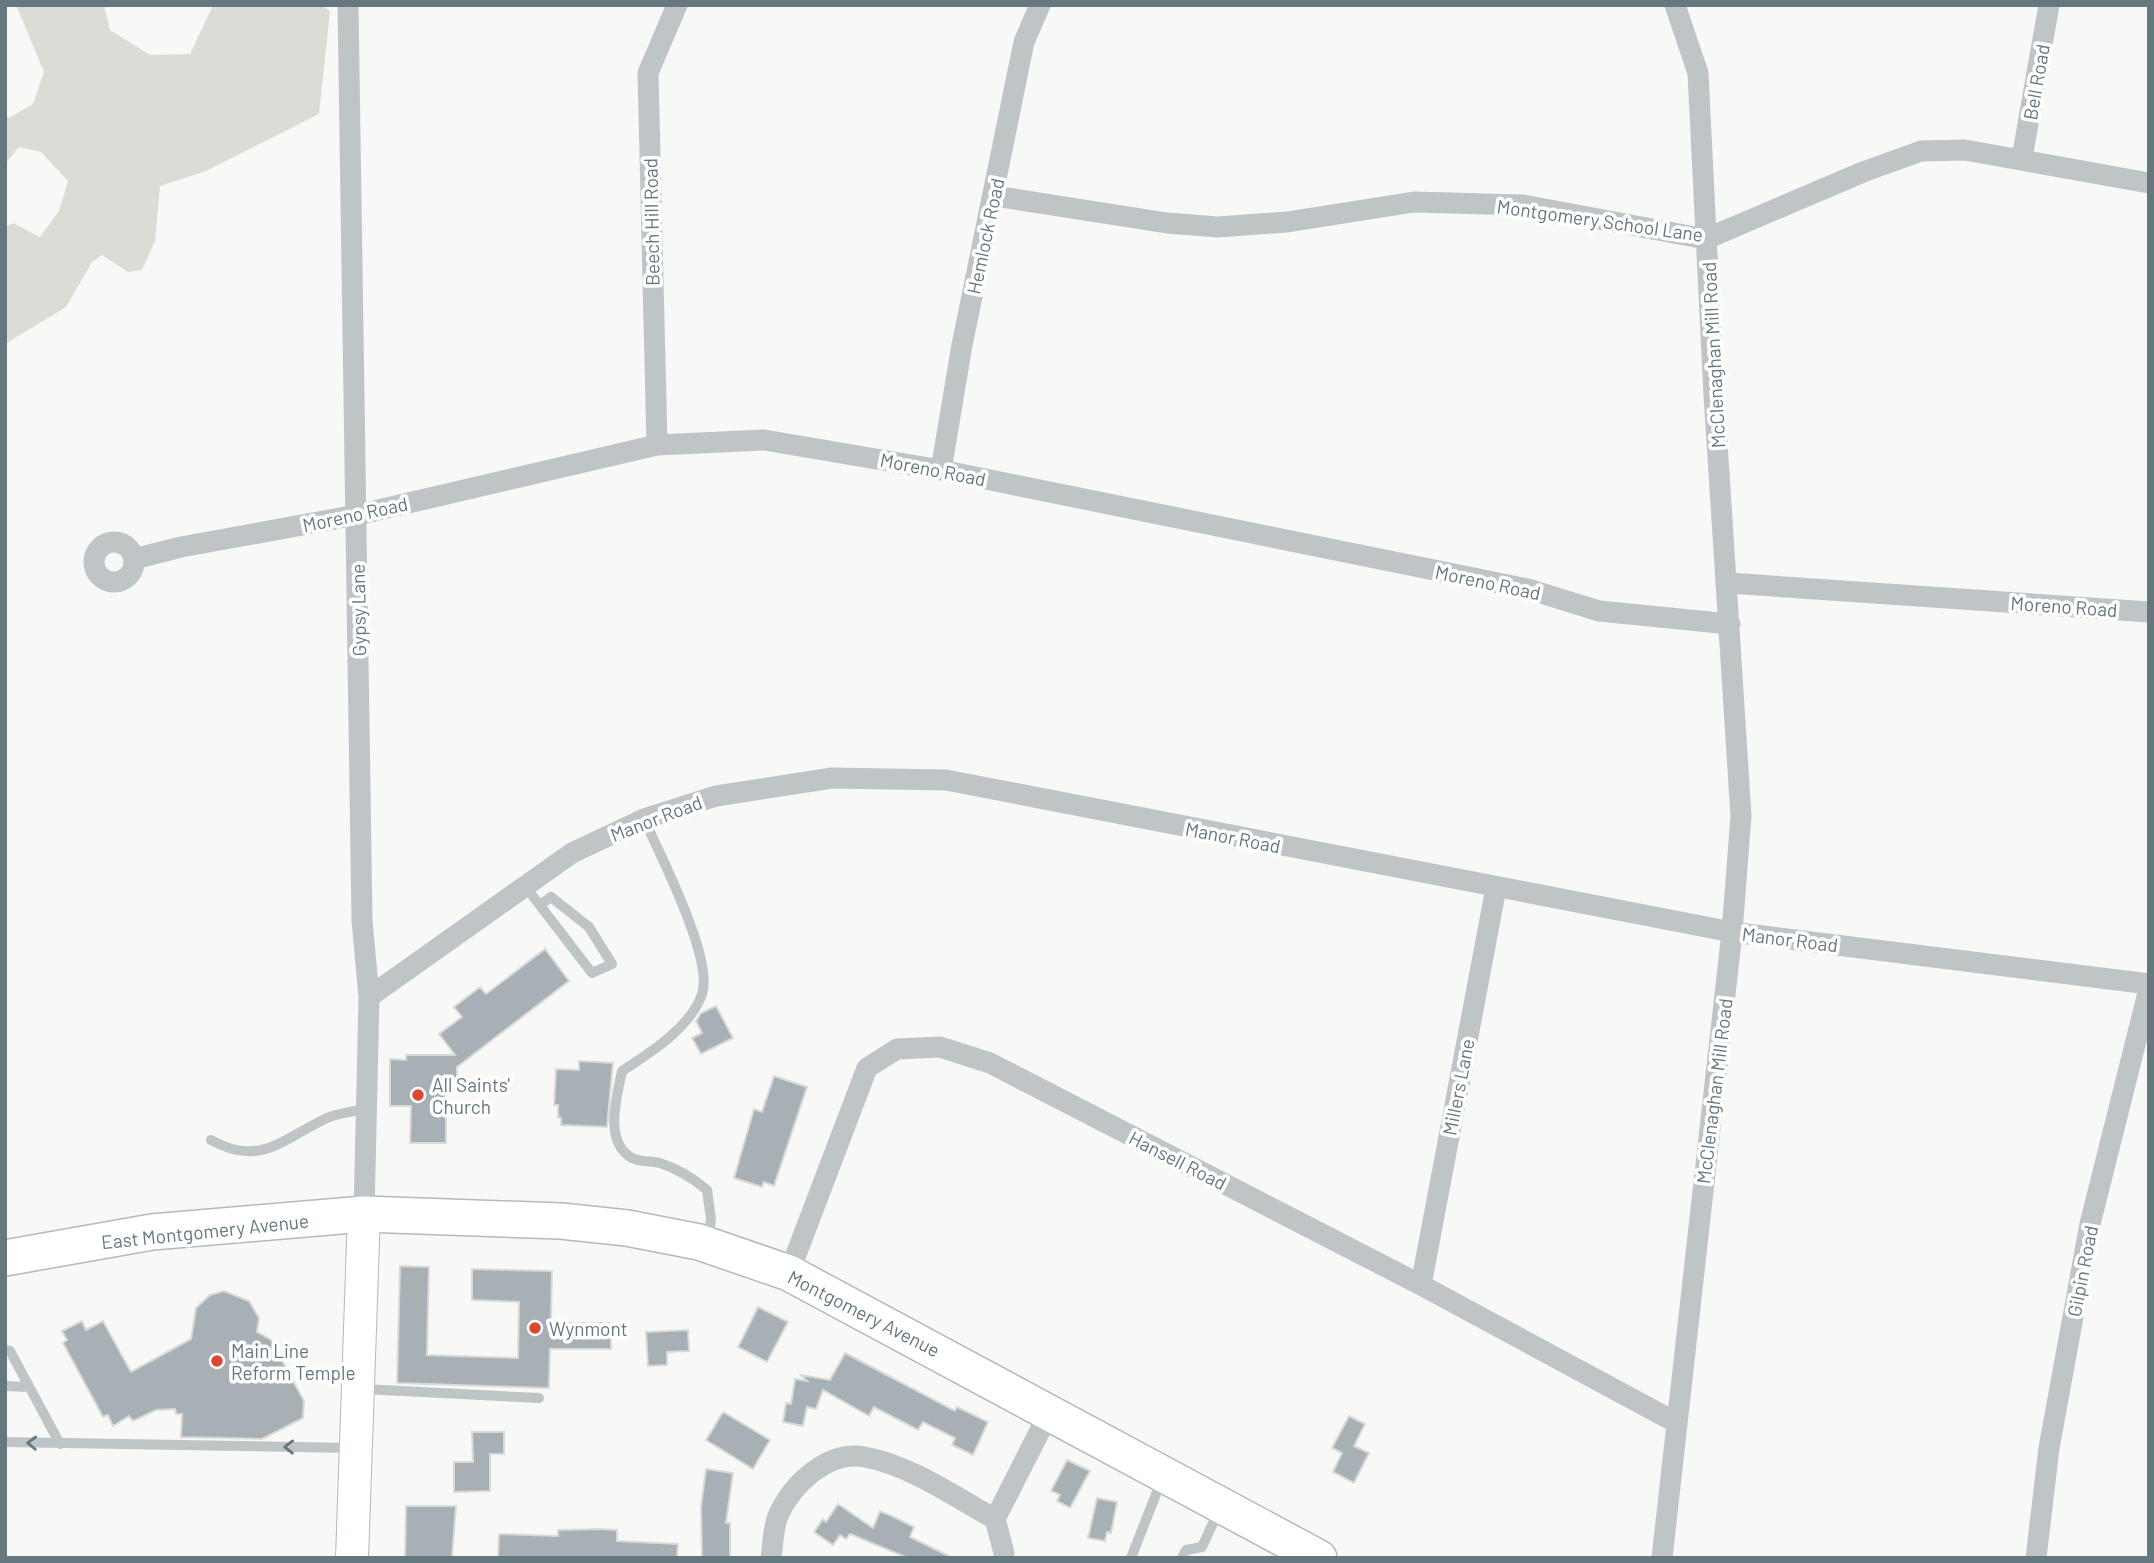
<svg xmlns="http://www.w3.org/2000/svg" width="2154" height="1563" font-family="Barlow,sans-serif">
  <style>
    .green { fill: #d9ddd5 }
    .building { fill: #a7b1b5; stroke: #dadad8; stroke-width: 2 }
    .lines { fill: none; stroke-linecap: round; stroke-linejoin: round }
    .secondary-casing { stroke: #b2b9bc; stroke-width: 34 }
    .primary-casing { stroke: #b3b9bc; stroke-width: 38 }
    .lane { stroke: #bfc5c7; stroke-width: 10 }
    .street { stroke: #bfc5c7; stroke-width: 21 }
    .secondary { stroke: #fff; stroke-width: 32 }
    .primary { stroke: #fff; stroke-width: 35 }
    .oneway { stroke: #65777f }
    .poi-dot { fill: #da4834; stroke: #fff; stroke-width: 2.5 }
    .labels { text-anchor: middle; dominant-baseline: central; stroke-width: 7; stroke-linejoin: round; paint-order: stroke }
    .street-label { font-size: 19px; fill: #65777f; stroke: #fff }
    .poi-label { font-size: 19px; fill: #65777f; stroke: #fff; text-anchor: start }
  </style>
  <rect width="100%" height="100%" fill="#f8f8f6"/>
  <path class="green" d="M16 5H104L110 30 150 55 190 54 213 5H321L330 11 319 114 206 171 160 186 155 241 142 270 128 272 102 255 92 262 66 307 5 344V227L13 223 40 237 59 211 68 181 41 152 19 147 5 164V116L9 118 33 104 44 72Z"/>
  <path class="building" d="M545 949 569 981 457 1067V1085H446V1143H410L411 1106H390V1059L406 1060V1055H455L439 1034 462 1017 454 1007 480 987 486 994Z
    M716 1006 733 1038 701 1054 692 1038 702 1033 696 1021 701 1013Z
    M579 1061 613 1063 607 1127 561 1125V1118L558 1117V1105H554L556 1069 579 1070Z
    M774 1076 807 1087 774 1186 764 1182 762 1187 734 1178 754 1109 762 1112Z
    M400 1266 429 1267 427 1355 518 1358 519 1302 472 1300V1269L552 1271 551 1323H611V1349H550L549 1388 397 1383Z
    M224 1291 249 1301 259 1318 257 1332 271 1340 304 1401 303 1418 262 1439 181 1437 182 1414H176L175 1409 156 1410 133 1421 129 1416 113 1426 108 1415 103 1417 63 1343 67 1340 62 1331 82 1321 86 1330 103 1321 131 1372 191 1339 196 1308 210 1295Z
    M758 1307 788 1322 767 1362 738 1347Z
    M688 1330 689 1351 667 1352V1365L648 1366 646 1332Z
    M845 1353 955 1411 957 1407 988 1422 973 1455 952 1445 955 1438 923 1422 918 1430 874 1407 869 1416 823 1390 816 1409 807 1407 803 1426 783 1422 786 1403 791 1404 795 1379 807 1381 801 1375 830 1380Z
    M723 1412 770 1440 753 1469 706 1440Z
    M1349 1416 1365 1424 1354 1446 1369 1453 1354 1483 1333 1472 1342 1453 1332 1448Z
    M472 1432H504V1454H490V1491L454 1492V1462H473Z
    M1067 1460 1090 1471 1070 1508 1057 1501 1060 1495 1051 1491Z
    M706 1469 733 1473 726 1523H730V1558H702L701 1507Z
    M1097 1498 1117 1502 1111 1533 1107 1532 1105 1541 1088 1538Z
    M838 1504 873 1528 880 1511 894 1517 914 1527 910 1537 953 1558H908L850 1534 846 1539 840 1535 833 1545 814 1532 823 1519 826 1522Z
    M406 1506H456L452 1558H405Z
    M601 1529 617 1530V1541L678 1544 677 1558H498L499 1534 558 1536V1530Z"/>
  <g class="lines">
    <g class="secondary-casing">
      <path id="secondary" d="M352 1558 364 1214"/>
    </g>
    <g class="primary-casing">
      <path id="primary" d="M5 1258 152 1232 364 1214 561 1221 627 1228 699 1242 789 1273 1319 1558"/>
    </g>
    <path class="lane" d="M644 819C660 855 714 959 702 994 691 1027 650 1053 622 1071 617 1096 603 1142 632 1158 640 1162 651 1161 660 1163 678 1169 693 1178 707 1190L711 1219 708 1239
      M525 886 592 973 612 964 589 927 551 897 540 905
      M211 1140C260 1168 284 1138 327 1118 338 1113 352 1112 364 1109
      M5 1350 10 1351 60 1444
      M5 1386 29 1387
      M362 1389 539 1398
      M5 1442 352 1448
      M1131 1558 1162 1479
      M1182 1558 1186 1550 1202 1547 1219 1510"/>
    <path class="street" d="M348 5 362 920 369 997 364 1214
      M2022 158 2049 5
      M994 196 1167 223 1218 227 1287 222 1414 202 1523 205 1706 239 1863 172 1921 151 1965 150 2149 183
      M657 445 648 73 677 5
      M941 470 962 345 1024 42 1040 5
      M94 562a20 20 0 1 1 40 0a20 20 0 1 1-40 0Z
      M134 559 181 547 357 515 657 445 764 440 941 470 1528 589 1599 611 1730 624
      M1728 583 2149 612
      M369 997 572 853 644 819 716 796 832 778 946 780 1732 932 2149 984
      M789 1273 867 1068 897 1049 940 1047 990 1063 1421 1285 1675 1422
      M1421 1285 1496 888
      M995 1519 1004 1553
      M771 1558C773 1545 773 1528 778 1516 792 1484 828 1450 865 1457 912 1466 955 1497 995 1519L1050 1411
      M1662 1558 1732 932 1741 816 1714 395 1698 73 1675 5
      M2036 1558 2049 1448 2090 1224 2149 989"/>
    <use href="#secondary" class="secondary"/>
    <use href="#primary" class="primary"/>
  </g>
  <defs><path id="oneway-chevron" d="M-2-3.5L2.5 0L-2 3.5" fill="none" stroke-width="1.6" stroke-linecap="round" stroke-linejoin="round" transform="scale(1.75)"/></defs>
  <g class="oneway">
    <use href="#oneway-chevron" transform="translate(32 1443) rotate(-178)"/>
    <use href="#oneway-chevron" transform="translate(289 1447) rotate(-179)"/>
  </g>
  <g class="poi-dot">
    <circle cx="418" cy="1095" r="7"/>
    <circle cx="535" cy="1328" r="7"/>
    <circle cx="217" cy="1361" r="7"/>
  </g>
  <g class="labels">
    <g class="street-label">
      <text transform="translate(2036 82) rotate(-80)">Bell Road</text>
      <text transform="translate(1600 220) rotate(8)">Montgomery School Lane</text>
      <text transform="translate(651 222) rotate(-91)">Beech Hill Road</text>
      <text transform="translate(985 236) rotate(-78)">Hemlock Road</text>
      <text transform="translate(1713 355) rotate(-93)">McClenaghan Mill Road</text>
      <text transform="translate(933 469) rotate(11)">Moreno Road</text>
      <text transform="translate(355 514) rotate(-12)">Moreno Road</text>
      <text transform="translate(1488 582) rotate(12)">Moreno Road</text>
      <text transform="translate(2064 606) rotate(4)">Moreno Road</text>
      <text transform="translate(358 610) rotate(-91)">Gypsy Lane</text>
      <text transform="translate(656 818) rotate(-21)">Manor Road</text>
      <text transform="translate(1233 837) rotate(11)">Manor Road</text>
      <text transform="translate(1790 939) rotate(7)">Manor Road</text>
      <text transform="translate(1458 1087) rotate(-79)">Millers Lane</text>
      <text transform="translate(1714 1091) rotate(-83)">McClenaghan Mill Road</text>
      <text transform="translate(1178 1160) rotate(27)">Hansell Road</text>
      <text transform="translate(205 1231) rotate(-6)">East Montgomery Avenue</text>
      <text transform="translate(2082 1271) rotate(-79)">Gilpin Road</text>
      <text transform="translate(864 1313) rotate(27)">Montgomery Avenue</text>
    </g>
    <g class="poi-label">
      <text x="432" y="1084">All Saints'<tspan x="432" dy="22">Church</tspan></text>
      <text x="549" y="1328">Wynmont</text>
      <text x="231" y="1350">Main Line<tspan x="231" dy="22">Reform Temple</tspan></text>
    </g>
  </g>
  <rect width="2154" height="1563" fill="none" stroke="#65777f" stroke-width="14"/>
</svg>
